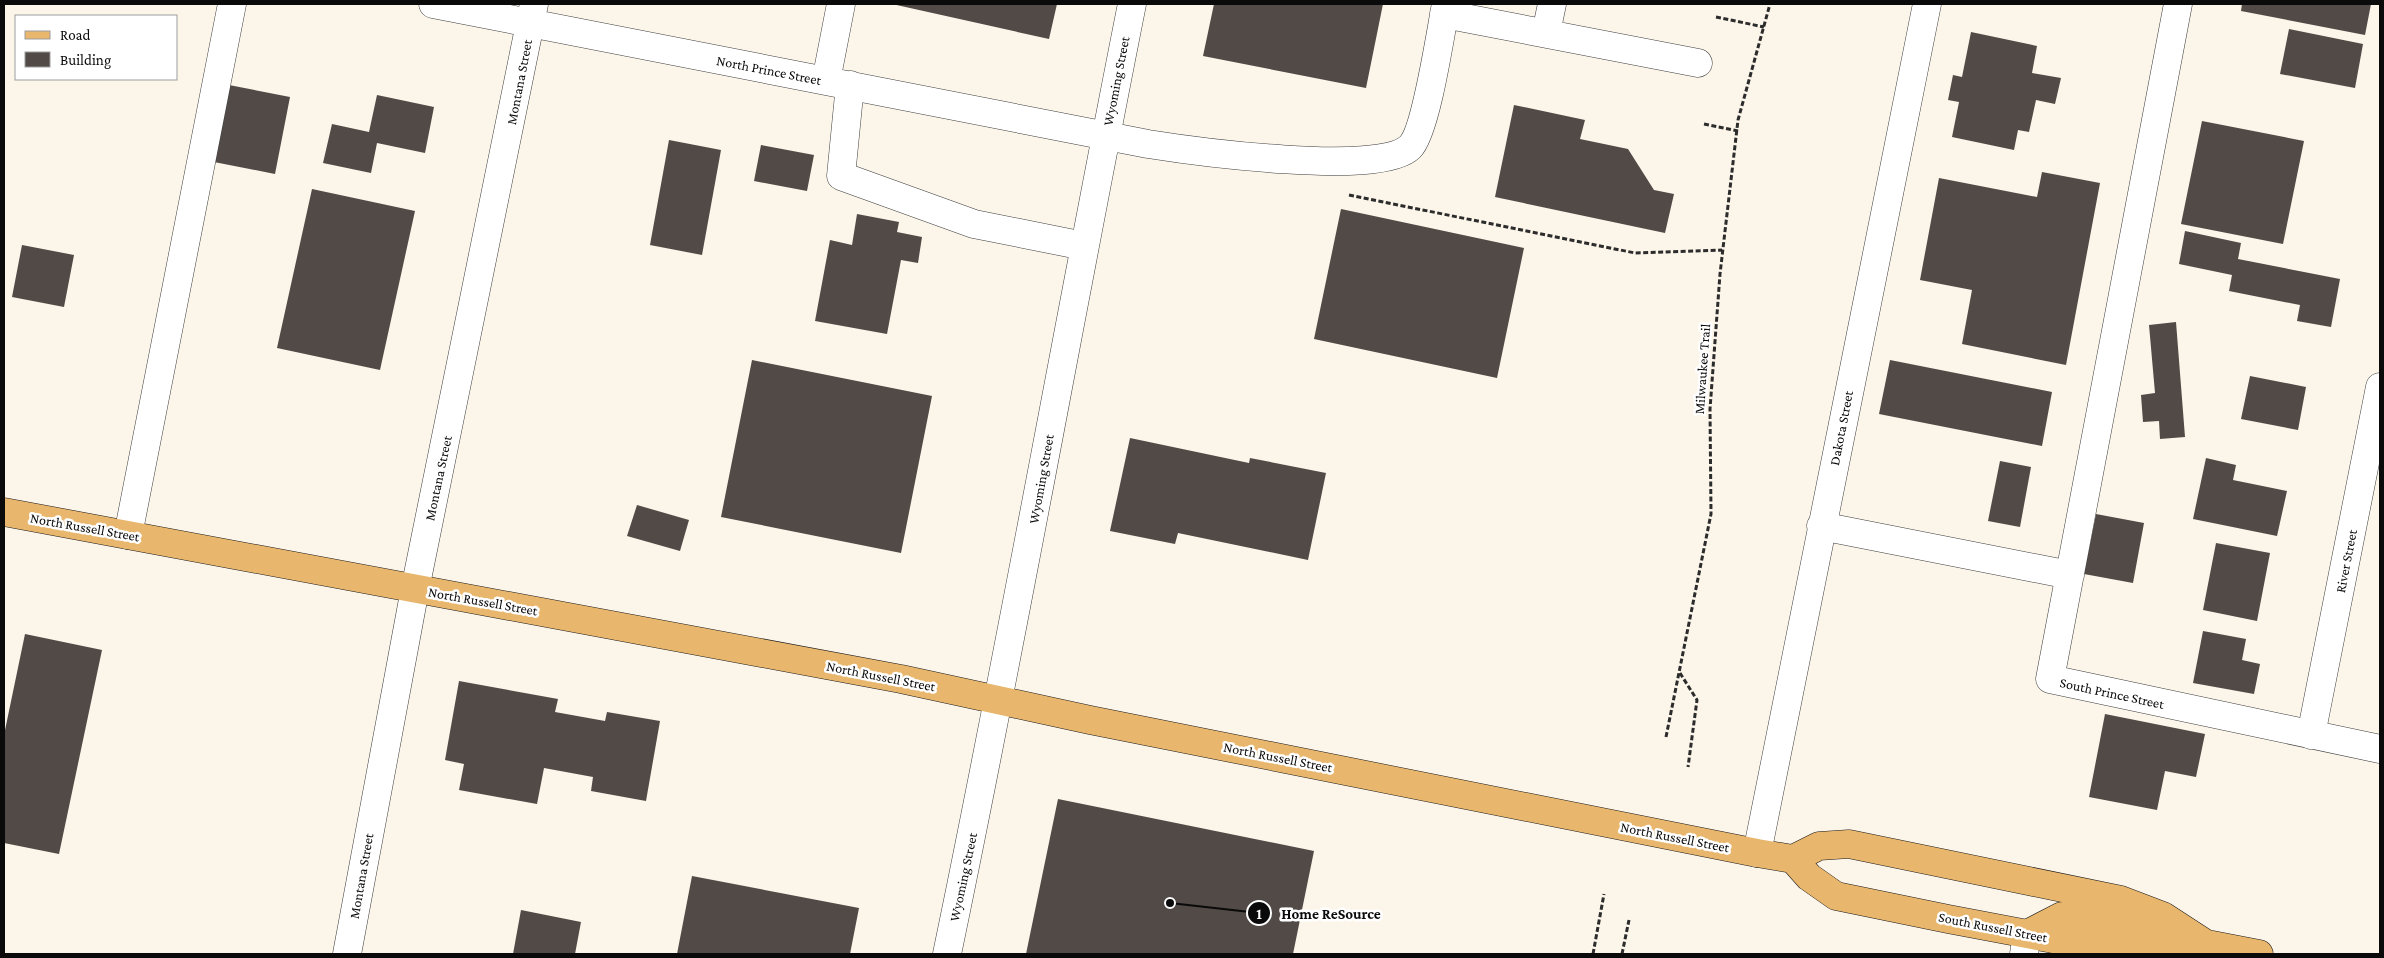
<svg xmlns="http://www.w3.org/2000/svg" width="2384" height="958" font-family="'Crimson Pro',serif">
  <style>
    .building { fill: #514a47 }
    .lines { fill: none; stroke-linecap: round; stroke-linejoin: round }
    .minor-casing { stroke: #3d3d3d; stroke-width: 29 }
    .major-casing { stroke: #1b1b1b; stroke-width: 29 }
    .path { stroke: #2c2c2c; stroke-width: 3; stroke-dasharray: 5 2.5; stroke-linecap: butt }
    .minor { stroke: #fff; stroke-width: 28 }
    .major { stroke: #e8b66d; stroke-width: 28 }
    .labels { text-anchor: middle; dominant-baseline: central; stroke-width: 5; stroke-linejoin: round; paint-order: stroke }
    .street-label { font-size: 14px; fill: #0a0a0a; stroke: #fff }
    .leader { fill: none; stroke: #0a0a0a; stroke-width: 2 }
    .callout-dot { fill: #0a0a0a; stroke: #fff; stroke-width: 2 }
    .mark-label { font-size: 15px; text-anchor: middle; font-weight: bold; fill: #fff }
    .callout-label { font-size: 15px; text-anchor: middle; font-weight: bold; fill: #0a0a0a; stroke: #fff; stroke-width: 5; stroke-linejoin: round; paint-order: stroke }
  </style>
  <rect width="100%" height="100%" fill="#fcf5e9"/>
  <path class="building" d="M892 4H1057L1049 39Z
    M1214 4H1383L1366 88 1203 56Z
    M2242 4H2371L2365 35 2241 11Z
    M2289 29 2363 44 2355 88 2280 74Z
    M1971 32 2037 46 2032 73 2061 78 2055 104 2036 100 2029 132 2018 130 2014 150 1952 137 1959 102 1948 100 1953 75 1962 77Z
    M229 85 290 97 275 174 214 162Z
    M377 95 434 107 425 153 377 143 371 173 323 163 332 124 369 132Z
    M1514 105 1585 120 1580 139 1628 149 1654 190 1674 194 1665 233 1495 197Z
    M2202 121 2304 141 2283 244 2181 224Z
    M669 140 721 150 702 255 650 245Z
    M761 145 814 155 807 191 754 181Z
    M2042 172 2100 183 2066 365 1962 344 1972 290 1920 280 1939 178 2037 197Z
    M312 189 415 211 380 370 277 348Z
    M1341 209 1524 248 1497 378 1314 339Z
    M857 214 899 222 897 232 922 237 918 263 901 260 887 334 815 321 830 240 852 245Z
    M2185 231 2241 243 2238 259 2340 279 2331 327 2297 321 2300 305 2229 291 2232 275 2179 264Z
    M22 245 74 255 64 307 12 297Z
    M2176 322 2185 437 2160 439 2159 421 2143 422 2141 395 2155 393 2149 325Z
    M752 360 932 396 901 553 721 517Z
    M1890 360 2052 392 2042 446 1879 414Z
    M2250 376 2306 387 2298 430 2241 419Z
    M1130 438 1249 463 1250 458 1326 473 1308 560 1178 533 1175 544 1110 531Z
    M2206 458 2236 465 2233 480 2287 491 2277 536 2193 519Z
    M2000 461 2031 467 2020 527 1988 521Z
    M637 505 689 520 680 551 627 536Z
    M2096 514 2144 523 2133 583 2084 574Z
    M2216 543 2270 553 2257 621 2203 610Z
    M2203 631 2246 639 2242 660 2260 664 2254 694 2193 683Z
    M25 634 102 650 59 854 4 843V735Z
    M459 681 558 699 555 712 605 721 607 712 660 721 646 801 591 791 593 777 544 768 537 804 459 790 464 764 445 760Z
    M2105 714 2205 734 2196 777 2165 771 2157 810 2089 797Z
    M1058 799 1314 851 1293 954H1026Z
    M692 876 859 908 850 954H677Z
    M521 910 581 922 575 954H513Z"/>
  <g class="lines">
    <g class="minor-casing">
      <path id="minor" d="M433 4 1148 144C1192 151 1380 177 1410 147 1426 132 1441 30 1446 4
        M2178 4 2050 679 2380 749
        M1444 14 1698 63
        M1546 33 1552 4
        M826 81 841 4
        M850 85 841 176 974 224 1084 246
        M1821 526 2070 575
        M128 535 232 4
        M2311 735 2380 387
        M1757 853 1927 4
        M347 954 415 589 534 4
        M947 954C1013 638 1069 320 1132 4
        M2024 954 2027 934"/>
    </g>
    <g class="major-casing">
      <path id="major" d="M4 512 901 679 1090 720 1757 853 1793 859 1819 846 1849 844 2121 900 2163 916 2206 944
        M1793 859 1809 877 1836 896 1948 919 2111 950 2159 953 2206 944
        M2027 934 2062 916 2259 954"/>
    </g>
    <path class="path" d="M1716 17 1764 27
      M1704 124 1738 131
      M1349 195 1635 253 1722 250
      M1680 673 1697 700 1688 767
      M1666 737 1711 514 1710 409 1720 274 1738 120 1770 4
      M1593 954 1604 894
      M1622 954 1629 920"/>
    <use href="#minor" class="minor"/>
    <use href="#major" class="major"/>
  </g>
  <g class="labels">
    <g class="street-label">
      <text transform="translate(769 70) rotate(11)">North Prince Street</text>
      <text transform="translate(1116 81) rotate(-79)">Wyoming Street</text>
      <text transform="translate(519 82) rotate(-79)">Montana Street</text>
      <text transform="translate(1702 369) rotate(-86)">Milwaukee Trail</text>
      <text transform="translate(1841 428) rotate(-79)">Dakota Street</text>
      <text transform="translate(438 478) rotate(-78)">Montana Street</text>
      <text transform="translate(1041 479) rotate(-80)">Wyoming Street</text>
      <text transform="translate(85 527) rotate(10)">North Russell Street</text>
      <text transform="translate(2346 561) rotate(-79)">River Street</text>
      <text transform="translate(483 601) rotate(10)">North Russell Street</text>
      <text transform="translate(881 676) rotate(11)">North Russell Street</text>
      <text transform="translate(2112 693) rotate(12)">South Prince Street</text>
      <text transform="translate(1278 757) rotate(11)">North Russell Street</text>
      <text transform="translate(1675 837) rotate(11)">North Russell Street</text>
      <text transform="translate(361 876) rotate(-80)">Montana Street</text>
      <text transform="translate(963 877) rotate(-78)">Wyoming Street</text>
      <text transform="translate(1993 927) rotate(11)">South Russell Street</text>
    </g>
  </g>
  <path class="leader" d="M1170 903L1259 913"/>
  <g class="callout-dot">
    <circle cx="1170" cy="903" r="5"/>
    <circle cx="1259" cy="913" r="12"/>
  </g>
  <g class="mark-label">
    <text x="1259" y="919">1</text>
  </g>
  <g class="callout-label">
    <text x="1331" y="919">Home ReSource</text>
  </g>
  <rect width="2384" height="958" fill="none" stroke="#0a0a0a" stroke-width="10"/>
  <rect x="15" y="15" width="162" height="65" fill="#ffffff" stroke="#9d9d9d"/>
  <rect x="25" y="31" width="25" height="8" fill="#e8b66d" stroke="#9d9d9d"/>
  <text x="60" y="40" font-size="15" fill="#0a0a0a">Road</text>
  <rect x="25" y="52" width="25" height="15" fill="#514a47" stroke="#9d9d9d"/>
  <text x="60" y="65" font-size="15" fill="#0a0a0a">Building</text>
</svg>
